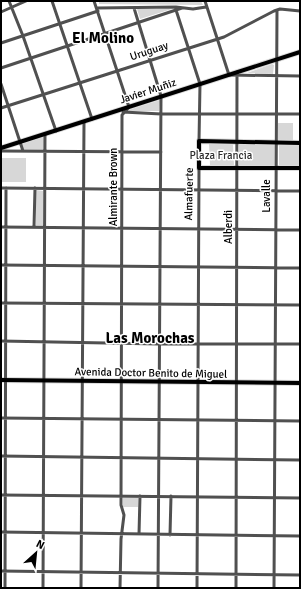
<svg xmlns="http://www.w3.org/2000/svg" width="301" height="589" font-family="Signika,sans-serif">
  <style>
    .green { fill: #d7d7d7 }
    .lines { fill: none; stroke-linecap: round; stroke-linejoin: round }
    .major-casing { stroke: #dbdbdb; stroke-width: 6 }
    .minor { stroke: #505050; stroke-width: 3 }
    .major { stroke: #000; stroke-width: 4 }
    .labels { text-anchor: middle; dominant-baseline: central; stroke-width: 3; stroke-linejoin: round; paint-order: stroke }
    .street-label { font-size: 11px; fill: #000; stroke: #fff }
    .park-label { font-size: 11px; fill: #2e2e2e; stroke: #fff }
    .district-label { font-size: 15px; font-weight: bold; fill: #000; stroke: #fff }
  </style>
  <rect width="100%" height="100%" fill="#fff"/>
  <path class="green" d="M99 1H201L203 5 99 4Z
    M137 9H172L140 19Z
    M272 64 274 65 273 74 247 73Z
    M160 100 159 111H127L128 110Z
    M278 123H293V140H278Z
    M44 135V150H23L21 143Z
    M209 144H233L234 165H210Z
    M239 144H275V166H239Z
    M279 145H300V166H279Z
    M1 158H26V182H1Z
    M36 190 43 191V226H36Z
    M123 498H138V507H123Z"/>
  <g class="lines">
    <g class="major-casing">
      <path id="major" d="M300 143 199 141V168H300
        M1 148 300 52
        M1 380 300 383"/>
    </g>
    <path class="minor" d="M9 1 23 36 56 131
      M52 1 92 119
      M94 1 129 107 122 115 121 505 124 515 121 539 120 588
      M205 1 229 75 300 76
      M97 8 176 7 193 9 206 7
      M134 8 161 96 158 588
      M176 10 200 84 199 141
      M1 12 26 1
      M1 43 98 11
      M1 68 182 8
      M1 84 23 151
      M1 108 224 37 274 11 280 9 300 11
      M123 112 161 114H300
      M1 151 161 152
      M1 188 300 191
      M1 227 300 230
      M34 227 35 188
      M1 265 300 268
      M1 303 300 305
      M1 341 159 344H300
      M1 418 300 421
      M1 456 300 460
      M1 495 300 498
      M1 532 300 536
      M139 534 140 496
      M170 535 171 496
      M1 571 300 575
      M5 588 6 188
      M43 588 45 134
      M81 588 84 122
      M197 588 199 168
      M236 588 237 72
      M274 588 277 10"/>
    <use href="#major" class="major"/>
  </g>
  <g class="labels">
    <g class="street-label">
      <text transform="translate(149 51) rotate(-18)">Uruguay</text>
      <text transform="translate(148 91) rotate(-18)">Javier Muñiz</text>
      <text transform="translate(113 187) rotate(-90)">Almirante Brown</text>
      <text transform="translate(189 194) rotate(-89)">Almafuerte</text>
      <text transform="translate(266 196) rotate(-90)">Lavalle</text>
      <text transform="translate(228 227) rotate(-90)">Alberdi</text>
      <text transform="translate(151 373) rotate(1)">Avenida Doctor Benito de Miguel</text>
    </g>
    <g class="park-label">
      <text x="221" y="155">Plaza Francia</text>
    </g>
    <g class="district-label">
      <text x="103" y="38">El Molino</text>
      <text x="150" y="338">Las Morochas</text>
    </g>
  </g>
  <rect width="301" height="589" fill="none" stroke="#000000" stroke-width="4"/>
  <g transform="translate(36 553) rotate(27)" stroke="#ffffff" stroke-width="3" paint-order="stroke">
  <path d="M0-3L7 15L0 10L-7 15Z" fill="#000000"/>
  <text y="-6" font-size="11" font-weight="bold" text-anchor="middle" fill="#000000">N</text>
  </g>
</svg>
